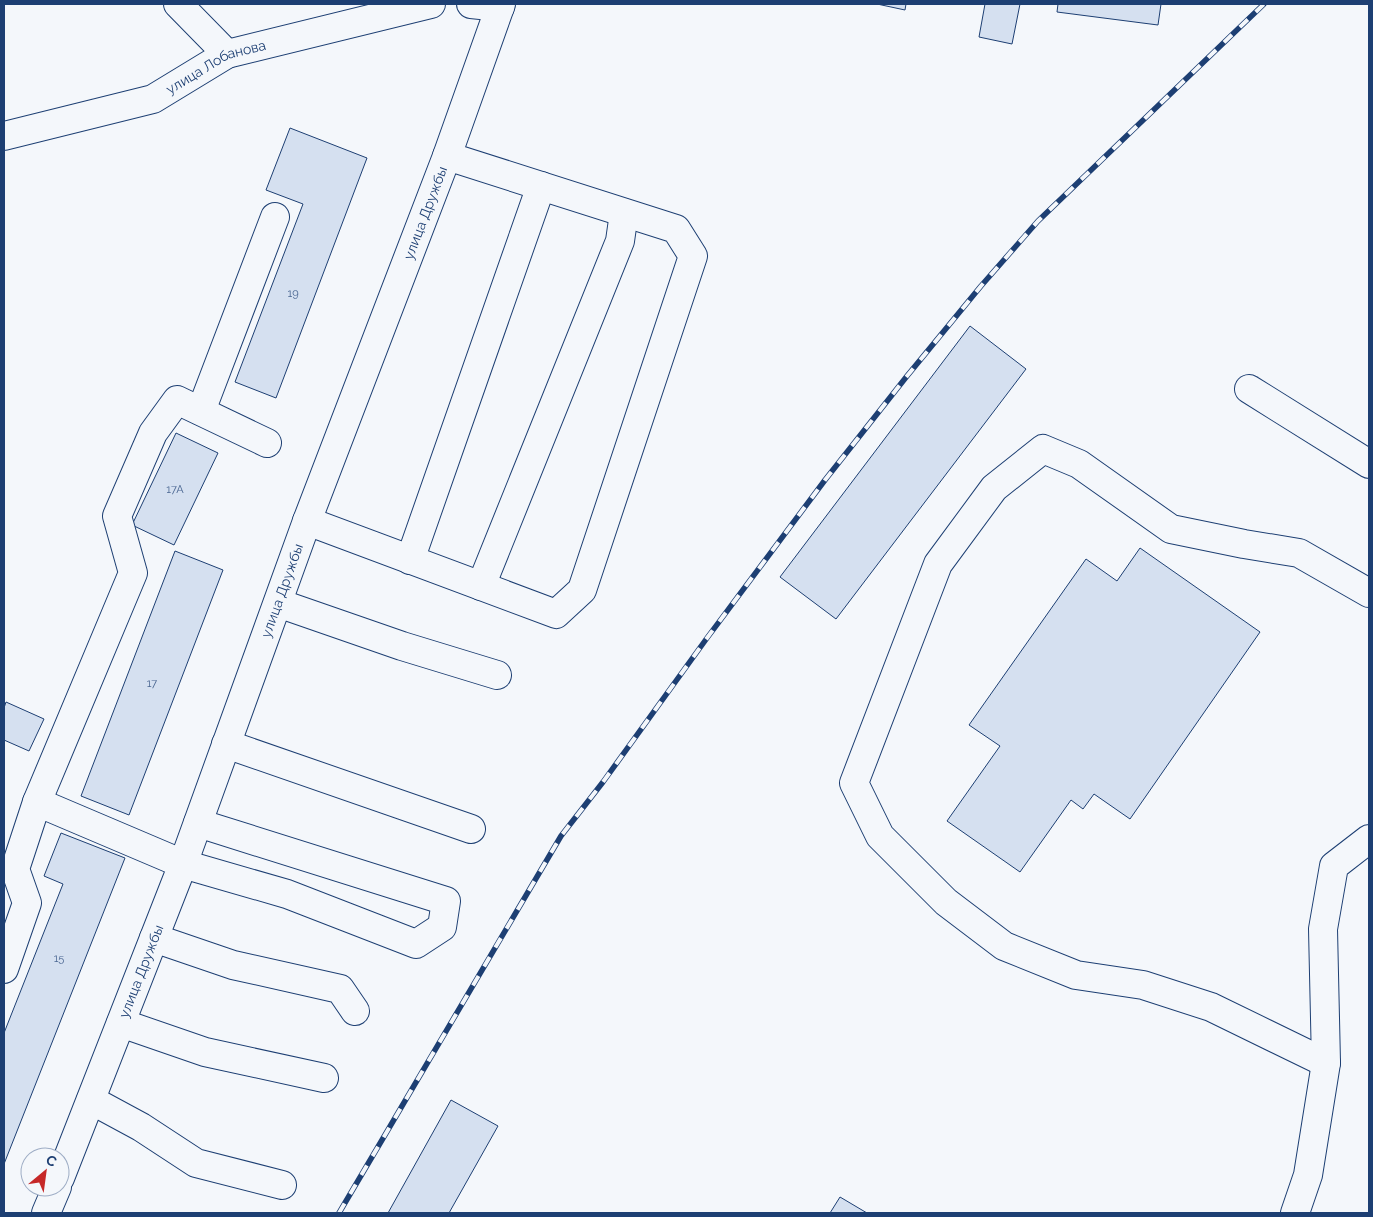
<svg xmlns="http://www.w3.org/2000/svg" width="1373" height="1217" font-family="Raleway,sans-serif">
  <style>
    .building { fill: #d5e0f0; stroke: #1d3f73 }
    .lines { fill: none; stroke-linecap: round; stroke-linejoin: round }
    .minor-casing { stroke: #1d3f73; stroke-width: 30 }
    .minor { stroke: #f4f7fb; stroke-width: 28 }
    .rail-casing { stroke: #1d3f73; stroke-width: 5.5 }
    .rail { stroke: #f4f7fb; stroke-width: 4; stroke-dasharray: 11; stroke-linecap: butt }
    .labels { text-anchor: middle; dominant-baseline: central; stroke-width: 4; stroke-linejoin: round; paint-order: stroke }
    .number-label { font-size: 11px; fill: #4b6792 }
    .street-label { font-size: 14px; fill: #1d3f73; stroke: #f4f7fb }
  </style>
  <rect width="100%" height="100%" fill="#f4f7fb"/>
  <path class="building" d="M877 4H906L905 10Z
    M985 4H1020L1012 44 979 37Z
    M1058 4H1161L1158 25 1057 12Z
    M290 128 367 158 276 398 235 382 303 204 266 190Z
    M970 326 1026 369 836 619 780 577Z
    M176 433 218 453 174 545 132 525Z
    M1140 548 1260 632 1130 819 1094 794 1083 809 1071 800 1020 872 947 821 1000 746 969 725 1086 559 1117 581Z
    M175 551 223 570 129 815 81 796Z
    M6 702 44 719 29 751 4 740V708Z
    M61 833 125 858 4 1164V1033L63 884 44 876Z
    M451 1100 498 1126 449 1213H388Z
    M840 1197 867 1213H830Z"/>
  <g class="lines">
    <g class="minor-casing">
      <g id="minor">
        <path d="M178 4 227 54"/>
        <path d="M471 4 500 7"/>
        <path id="s1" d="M4 136 153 99 227 54 431 4"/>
        <path d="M1249 389 1369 464"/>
        <path d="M201 411 275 217"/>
        <path d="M307 521 556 614 582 590 693 256 676 229 447 156"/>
        <path d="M410 560 541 186"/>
        <path d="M481 586 620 241 624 213"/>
        <path d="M278 603 402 646 497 675"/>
        <path d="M226 744 471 829"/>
        <path d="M37 802 133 573 117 516 153 433 177 400 267 443"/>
        <path d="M154 938 233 965 340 989 355 1011"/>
        <path d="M4 969 27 903 15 869 37 802 183 864 287 894 416 944 442 927 446 901 198 823"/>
        <path d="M121 1023 205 1052 324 1078"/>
        <path d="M1326 1063 1211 1007 1143 985 1076 975 1004 946 946 902 880 836 854 783 938 564 994 488 1043 449 1079 464 1171 529 1244 544 1299 553 1369 593"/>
        <path d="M91 1100 141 1127 196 1163 282 1185"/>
        <path id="s2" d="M60 1178 183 864 307 521 447 156 501 4"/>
        <path d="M46 1213 57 1187"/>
        <path d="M1295 1213 1308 1175 1326 1063 1323 929 1334 866 1369 839"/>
      </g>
    </g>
    <use href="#minor" class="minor"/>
    <g class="rail-casing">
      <path id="rail" d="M339 1213 561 836 603 782 707 638 825 480 907 376 981 286 1038 221 1264 4"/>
    </g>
    <use href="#rail" class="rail"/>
  </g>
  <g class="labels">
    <g class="number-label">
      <text x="293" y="293">19</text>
      <text x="175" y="489">17А</text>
      <text x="152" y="683">17</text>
      <text x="59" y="958">15</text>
    </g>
    <g class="street-label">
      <text stroke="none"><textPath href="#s1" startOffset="225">улица Лобанова</textPath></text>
      <text stroke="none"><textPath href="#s2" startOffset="1032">улица Дружбы</textPath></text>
      <text stroke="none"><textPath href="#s2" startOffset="628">улица Дружбы</textPath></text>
      <text stroke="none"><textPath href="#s2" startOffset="222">улица Дружбы</textPath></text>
    </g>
  </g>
  <rect width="1373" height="1217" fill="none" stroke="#1d3f73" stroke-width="10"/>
  <g transform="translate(45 1172) rotate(29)"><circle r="24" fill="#f4f7fb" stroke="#9eadc5"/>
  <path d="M0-4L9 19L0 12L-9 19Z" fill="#c62828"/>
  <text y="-8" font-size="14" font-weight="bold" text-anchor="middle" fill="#1d3f73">С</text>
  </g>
</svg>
